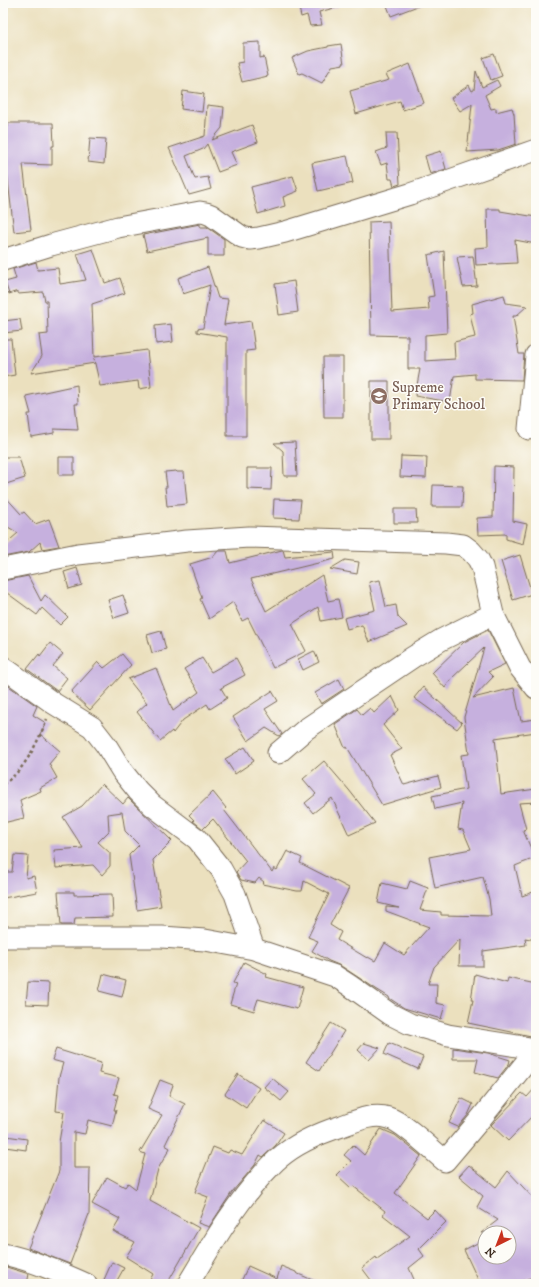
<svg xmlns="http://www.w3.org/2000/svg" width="539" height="1287" font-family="'IM FELL DW Pica',serif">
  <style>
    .building { fill: #c6b0de }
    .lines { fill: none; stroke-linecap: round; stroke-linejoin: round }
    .minor-casing { stroke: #796a56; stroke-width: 23 }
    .path { stroke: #796a56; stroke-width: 2.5; stroke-dasharray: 3 3; stroke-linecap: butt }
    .minor { stroke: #fff; stroke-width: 21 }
    .labels { text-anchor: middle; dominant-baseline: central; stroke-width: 3; stroke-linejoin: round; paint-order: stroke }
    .education-label { font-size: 15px; fill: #785e54; stroke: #fdfcf7; text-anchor: start }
  </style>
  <rect width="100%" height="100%" fill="#fdfcf7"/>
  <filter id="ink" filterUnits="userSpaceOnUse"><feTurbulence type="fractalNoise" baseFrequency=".025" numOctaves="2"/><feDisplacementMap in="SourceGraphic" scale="8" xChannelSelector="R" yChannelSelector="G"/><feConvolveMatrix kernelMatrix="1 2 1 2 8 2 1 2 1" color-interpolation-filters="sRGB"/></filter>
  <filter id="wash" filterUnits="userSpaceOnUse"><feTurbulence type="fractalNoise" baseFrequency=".012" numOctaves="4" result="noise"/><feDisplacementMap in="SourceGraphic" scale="16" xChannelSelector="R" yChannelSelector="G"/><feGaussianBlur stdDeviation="0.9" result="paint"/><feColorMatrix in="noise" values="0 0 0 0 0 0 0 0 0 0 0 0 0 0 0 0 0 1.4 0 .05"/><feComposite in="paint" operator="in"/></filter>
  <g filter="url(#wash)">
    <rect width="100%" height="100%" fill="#ebe0be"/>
    <g id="blocks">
      <path class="building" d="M298 3H338V7L319 12 322 25 310 26 307 15 301 17Z
        M386 3H423V4L391 16Z
        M260 42V58L264 57 268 76 242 82 237 63 243 62V43Z
        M341 44 344 64 332 66 322 83 302 73 299 74 292 58 308 51 328 47V46Z
        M494 54 502 76 491 80 483 58Z
        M410 64 424 103 403 110 400 101 356 114 350 91 389 80 386 74Z
        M476 71 482 87 497 80 500 86 485 95 491 109 496 108V112L512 108 514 114 516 144 498 150 467 152 472 104 460 111 451 98 469 85 472 91 474 90Z
        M183 91 204 94 202 112 181 109Z
        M207 105 224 107 222 128 212 140 252 125 258 142 231 152 237 165 218 172 207 144 203 149 186 156 195 179 208 177 211 189 189 195 169 148 205 136Z
        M8 123H53L54 146H52V165L23 164 31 230 14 232 6 163H3V127H8Z
        M386 133H397L400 184 394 186 392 179H389L387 163 381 165 376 152 387 148Z
        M90 138 106 139 104 164 88 162Z
        M441 151 446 169 430 174 425 156Z
        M347 156 353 183 318 191 312 163Z
        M293 176 298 191 283 197 285 206 258 214 251 187Z
        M487 209H500V211L536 217V244L515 240 517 263 476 265 475 248 488 247Z
        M389 221 392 312 429 309 428 297 434 296 428 255 444 251 447 333 425 335V361L455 359 454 342 475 337 470 314 473 313 472 304 504 295 506 303 527 306 516 316H513L519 354H524L522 380 475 379V374L454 376 450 402 415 396 420 369H408V336L371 335 369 222Z
        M200 224V227H207L224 239V256H208V238L147 251 143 235Z
        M93 249 105 283 120 278 125 293 92 304 94 357 147 350 151 387 139 389 138 381 100 386 94 359 95 363 31 373 42 356 39 335 48 334 47 301H45L43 292 18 294V291L9 294 5 282 16 279 13 269 36 262 38 270 58 268 60 284 86 280 77 254Z
        M473 256 477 286 463 287 457 257Z
        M208 267 218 298 228 299 224 325 251 321 255 350 246 351V436H227V337L197 332V329L203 328 210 285 183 294 178 278Z
        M294 281 298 312 279 315 275 284Z
        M20 319 22 331 3 333V321Z
        M171 324 173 342 156 344 155 326Z
        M3 339H11L15 375 3 377Z
        M323 357H343V417H324Z
        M371 381H389V439H371Z
        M77 385 78 404H75L78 430 54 429V433L31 437 28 414H31L26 396Z
        M295 442 297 476H284L283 451 274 443Z
        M401 456 427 457 426 478 400 477Z
        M3 457H19L25 478 3 485Z
        M59 457H74V475H59Z
        M494 466 514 467 513 521 527 524 523 544 506 539V534L478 535 477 518 493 517Z
        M247 468H272L271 490 247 489Z
        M176 471 177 472H184L187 504 167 506 165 487H167L165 472Z
        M433 485 463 486 462 507H432Z
        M3 494 21 514 24 512 35 524 49 519 59 546 42 549 40 542 29 552 3 557V546L18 533 3 524Z
        M274 499 301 500 299 519 273 518Z
        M394 509H416L417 523H394Z
        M282 550H283L285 557 334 552 335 559 251 579 266 611 322 575 328 601 338 599 342 617 321 621 318 607 292 624 306 651 273 668 248 618 242 621 233 602 209 619 200 599 202 598 190 564 213 557 218 551H227L230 563Z
        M520 555 532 594 513 600 501 561Z
        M345 560 359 562 357 574 330 569Z
        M77 568 82 585 69 589 64 572Z
        M28 576 41 601 45 595 68 617 60 625 42 608 37 615 3 590V581Z
        M380 580 386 607 396 605 398 617 407 626 369 642 362 625 347 629 344 618 375 610 369 582Z
        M123 595 129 613 114 618 108 600Z
        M488 630 505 664 488 672 493 677 473 698 514 688 521 721 536 719V732L495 738 501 794 536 789V802L519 803 526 829 523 830 535 858 515 866 522 896 536 891V940L525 938 526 945 483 951V966H459L460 939 434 967 428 984H437L436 1003 445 1005 441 1019 404 1008 389 998V997L376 989 341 966 329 961 312 951 318 941 308 937 329 894 304 881 302 891H297L262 884 264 882 259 878 255 883 241 880 236 872 246 861 213 819 203 829 193 821 194 820 189 815 213 792 226 808 224 810 272 872 274 868 277 870 287 851 302 858 300 863 349 888 330 925 341 932 337 940 367 958 368 957 375 961 385 943 404 955 429 927 386 911V907L399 908 378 903 382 883 407 889 410 881 428 888 420 910 441 912V915L491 916 489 899 483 877 435 888 429 857 471 849 463 830 458 829 462 803 435 809 432 796 466 789 461 755 469 754 464 717 484 648 452 678 445 688 432 673 464 642Z
        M161 631 166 649 152 653 147 635Z
        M50 643 63 654 53 666 67 678 57 691 27 669 39 654 40 656Z
        M314 651 319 662 303 670 298 659Z
        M122 654 131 665 90 710 71 692 98 662 104 668Z
        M202 658 211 672 236 658 245 675 221 688 227 698 210 709 207 704 183 720 173 733 172 731 160 741 137 712 147 703 128 679 156 668 173 711 199 692 184 669Z
        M339 679 344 689 321 704 315 693Z
        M3 682 37 706 33 715 46 723 40 734 60 751 49 764 57 778 40 788 41 791 20 800 24 818 3 823Z
        M423 687 462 723 457 729 414 698Z
        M272 691 278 701 265 709 282 734 279 736 266 728 248 741 233 717Z
        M392 696 399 710 383 725 402 749 390 755 404 785 438 776 441 787 382 805 347 747 345 748 335 724 357 709 362 715 370 708 374 713Z
        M245 747 254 761 235 774 225 759Z
        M324 761 349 790 375 823 349 835 332 798 313 813 305 803 316 794 303 779Z
        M102 784 123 804 128 798 172 841 153 860 161 906 137 910 129 855 139 845 125 831 122 812 108 814 109 831 98 842 110 853V866L102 875 93 865 56 868 54 850 83 848 63 817 82 806Z
        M14 855 28 856 26 878 34 876 37 892 3 898V872H12Z
        M58 892H74V895L112 894 113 917 75 918 74 925H61Z
        M244 962 267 974 266 977 303 987 297 1009 258 999 254 1011 230 1004 236 984 233 983Z
        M103 974 126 980 122 997 99 991Z
        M475 974 507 983 508 978 536 984V1037L468 1023 473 1000H471Z
        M28 982 49 983 48 1005 26 1004Z
        M331 1023 344 1031 319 1071 306 1062Z
        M364 1043 380 1048 369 1060 358 1050Z
        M389 1043 423 1057 418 1069 384 1054Z
        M453 1048 488 1053 510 1060 509 1064 498 1078 475 1072 478 1059H453Z
        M56 1049 101 1063 99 1073 119 1078 114 1094 118 1095 114 1110H116L112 1126 88 1120 85 1134 74 1132V1168H90L89 1214 70 1264 28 1248 59 1171V1142L64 1112 56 1111 59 1077 63 1063 52 1060Z
        M238 1074 259 1088 246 1108 225 1094Z
        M272 1078 289 1092 281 1101 264 1087Z
        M160 1080 173 1085 169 1096 185 1104 165 1145 170 1148 158 1169 150 1201 199 1228 167 1284H148L153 1274 126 1257 135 1242 113 1231 120 1219 92 1204 107 1177 125 1187 128 1183 136 1189 145 1154 140 1152 162 1115 148 1109Z
        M536 1087V1112L508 1141 491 1125 522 1093 527 1097Z
        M461 1098 473 1104 468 1115 458 1127 449 1123Z
        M264 1120 284 1133 276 1145 263 1157 260 1155 255 1165 232 1192 209 1227 198 1223 208 1197 195 1192 213 1147 228 1153 230 1150 242 1155Z
        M381 1129 395 1135 421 1156 395 1193 427 1218 435 1210 446 1222 419 1249 424 1256 409 1268 416 1284H374L362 1268 376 1257 377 1259 410 1236 383 1215 385 1211 353 1186 351 1188 337 1175 351 1161 344 1155 353 1145 364 1155Z
        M6 1136 27 1139 26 1150 5 1147Z
        M469 1165 496 1187 508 1171 536 1201V1276L514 1284H480L464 1250 485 1239V1257H509V1233H481L498 1220 477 1207 483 1196 459 1176Z
        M112 1262 124 1268 115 1284H102Z
        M3 1266 29 1274 27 1284H3Z
        M248 1266 277 1279 281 1266 296 1272V1273L322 1284H240Z"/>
    </g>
  </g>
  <g filter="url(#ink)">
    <use href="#blocks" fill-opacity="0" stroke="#796a56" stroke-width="1"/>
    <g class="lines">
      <g class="minor-casing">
        <path id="minor" d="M3 260 51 245 118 227 200 212 206 213 211 215 242 237 250 239 259 238 285 232 410 194 536 150
          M529 429 536 355
          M3 569 78 554 187 541 249 537 446 543 463 545 471 551 478 559 482 567 493 614 520 668 536 688
          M3 667 53 703 92 727 106 745 122 771 138 791 152 805 197 839 221 869 235 894 254 949
          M278 753 306 729 413 657 441 640 493 614
          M3 937H162L205 940 254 949 335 976 349 985 390 1014 410 1024 448 1035 536 1049
          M3 1254C32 1260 59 1272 86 1284
          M188 1284C211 1246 233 1207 263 1174 268 1169 273 1163 278 1159 296 1143 320 1133 342 1126 358 1120 373 1113 389 1118 403 1122 432 1150 445 1161L478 1122 536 1050"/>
      </g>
      <path class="path" d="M3 784C25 771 38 741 47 719"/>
      <use href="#minor" class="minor"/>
    </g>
  </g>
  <defs>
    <g id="school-disc" transform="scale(0.9)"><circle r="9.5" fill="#8d6e63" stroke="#fdfcf7"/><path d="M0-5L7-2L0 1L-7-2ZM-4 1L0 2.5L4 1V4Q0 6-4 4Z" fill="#fff"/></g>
  </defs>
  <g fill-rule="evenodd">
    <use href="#school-disc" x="379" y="396"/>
  </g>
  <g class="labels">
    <g class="education-label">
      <text x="392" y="387">Supreme<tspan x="392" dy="17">Primary School</tspan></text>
    </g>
  </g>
  <rect width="539" height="1287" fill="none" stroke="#fdfcf7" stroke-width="16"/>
  <g transform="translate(497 1245) rotate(222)"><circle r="19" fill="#fdfcf7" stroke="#afa8a0"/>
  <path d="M0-3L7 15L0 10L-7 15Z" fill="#c8321e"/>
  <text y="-6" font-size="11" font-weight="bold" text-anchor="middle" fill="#3b2a1e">N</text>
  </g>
</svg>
